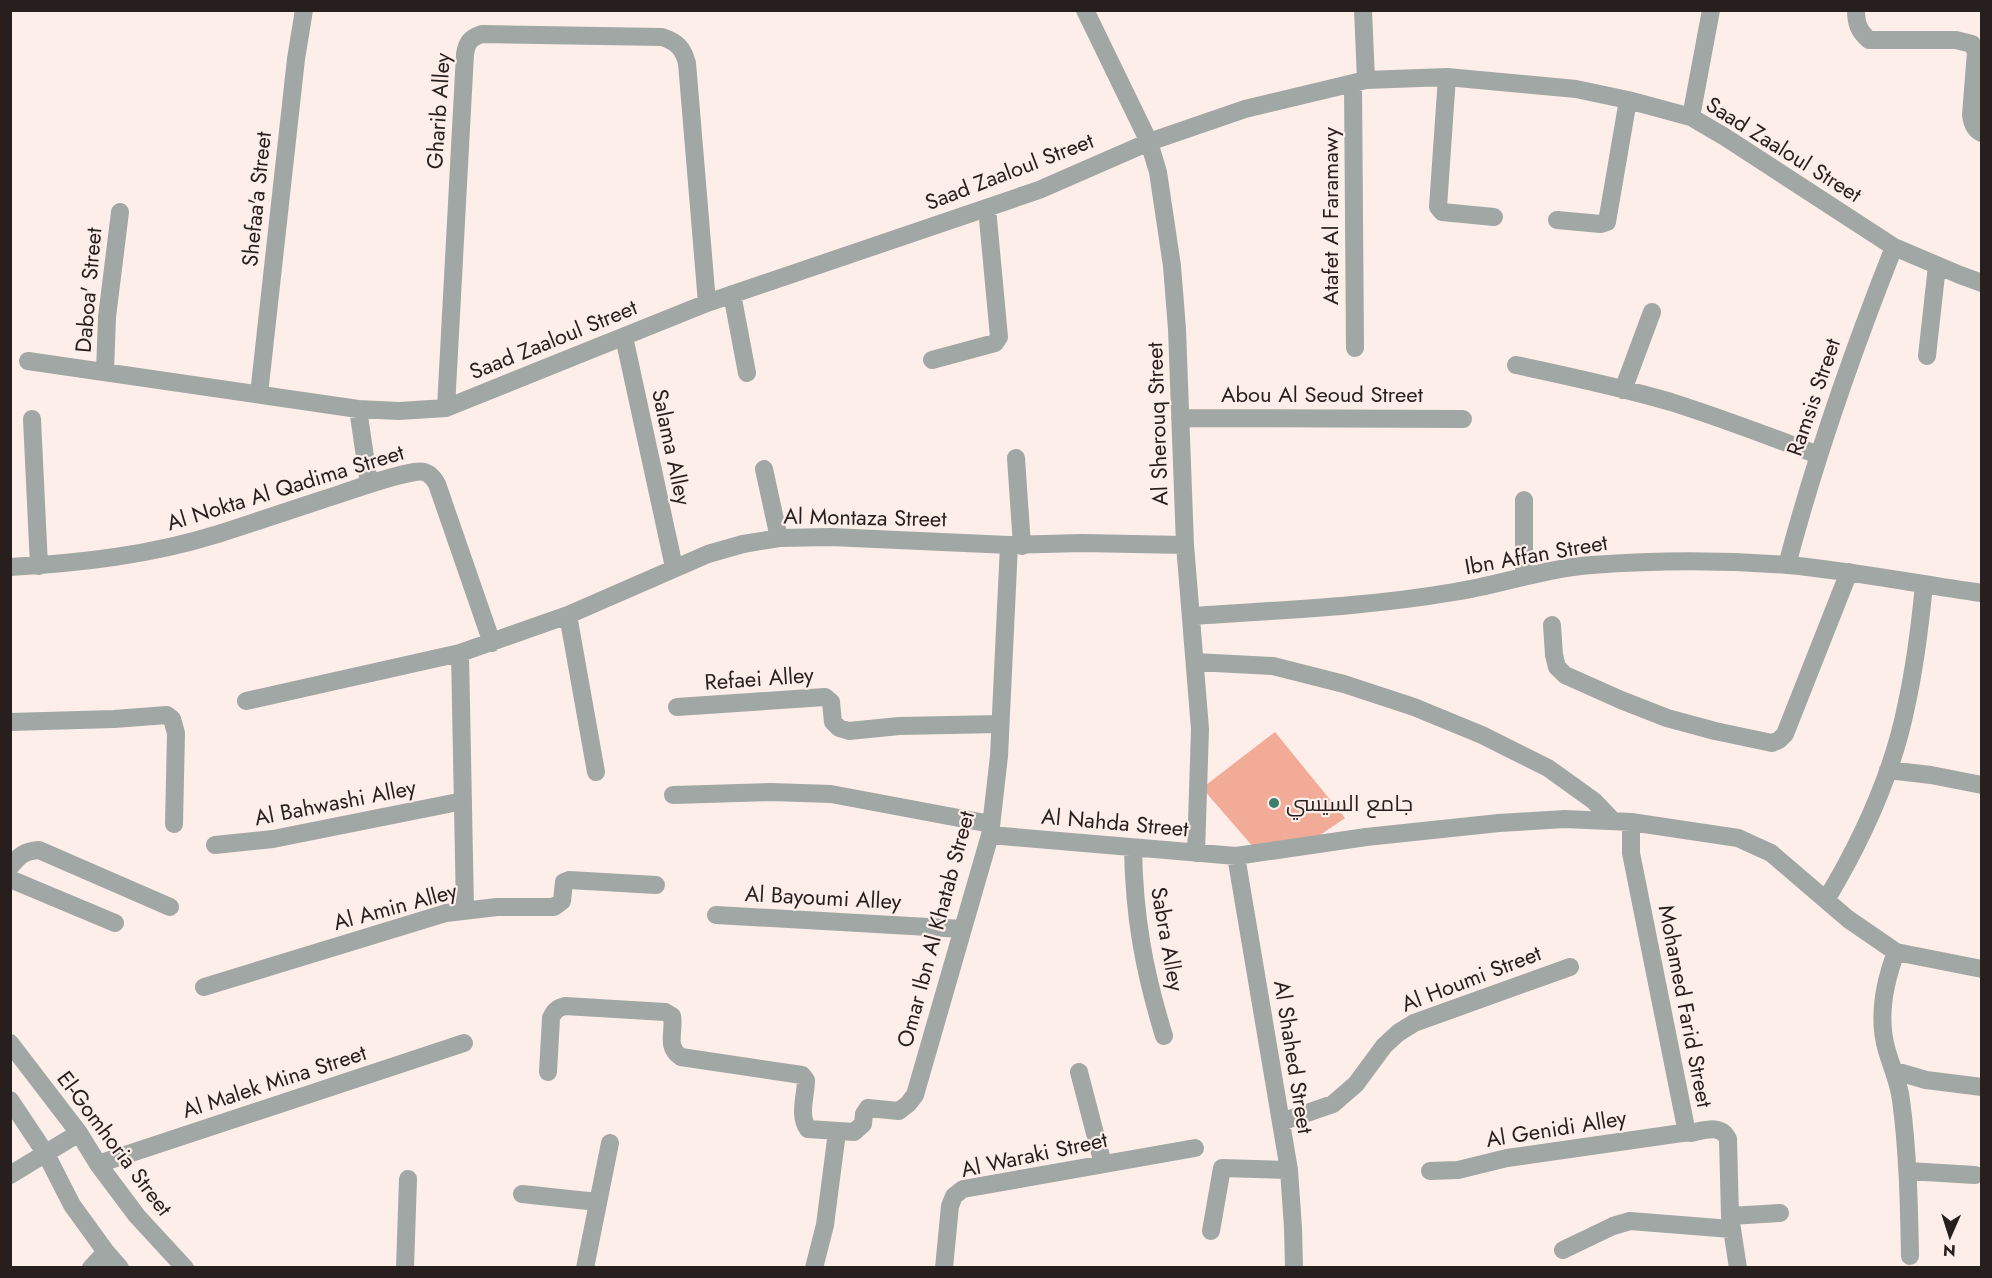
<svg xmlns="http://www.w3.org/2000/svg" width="1992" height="1278" font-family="Jost,Cairo,sans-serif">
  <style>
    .building { fill: #f1ab97 }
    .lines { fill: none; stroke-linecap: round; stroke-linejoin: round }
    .minor { stroke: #a0a7a5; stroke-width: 18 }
    .poi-dot { fill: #3d7e6d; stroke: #fdeeea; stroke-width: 2 }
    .labels { text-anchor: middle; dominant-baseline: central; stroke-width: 4.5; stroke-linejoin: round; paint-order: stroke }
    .street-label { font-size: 22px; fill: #261f1d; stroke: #fdeeea }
    .poi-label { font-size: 22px; fill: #261f1d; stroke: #fdeeea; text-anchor: start }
  </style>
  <rect width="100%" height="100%" fill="#fdeeea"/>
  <path class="building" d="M1275 732 1345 818 1301 848 1262 857 1202 788Z"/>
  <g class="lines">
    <path class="minor" d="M1085 10 1149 142 1158 172 1172 266 1177 329 1185 545 1200 729 1196 853
      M1363 10 1366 80
      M1856 10C1856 24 1859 31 1869 40H1956L1972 44 1976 52 1971 115C1972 123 1974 130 1982 133
      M1447 77 1438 207 1442 212 1494 217
      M1353 83 1355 348
      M1691 117 1711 10
      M1557 220 1601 224 1607 222 1628 100
      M732 294 747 373
      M624 337 674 567
      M1927 356 1937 266
      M932 360 995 343 999 337 987 208
      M28 361 358 409 399 411 446 408 707 303 1039 190 1149 142 1245 109 1366 80 1447 77 1576 89 1628 100 1691 117 1725 137 1894 247 1960 275 1982 283
      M1516 365C1568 376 1620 387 1671 402 1721 418 1769 436 1818 455
      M105 372 107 317 120 212
      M1623 390 1652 312
      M259 394 296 59 304 10
      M446 408 465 54C467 42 470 38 482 34L662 37C677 42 683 48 687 63L707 303
      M358 409 369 484
      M1180 418 1463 419
      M32 419 39 566
      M1016 458 1022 546
      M764 469 779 538
      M1524 500V577
      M1787 565C1816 455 1852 353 1894 247
      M10 567C81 563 151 555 218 534 259 521 299 507 340 494 364 486 390 476 415 472 426 470 432 475 437 484L492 643
      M568 615 596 772
      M1191 616C1279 610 1367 607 1454 592 1500 585 1546 568 1592 565 1657 560 1723 560 1788 565 1853 571 1917 584 1982 593
      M1552 625 1554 655 1557 667 1565 675 1621 700 1667 718 1715 731 1772 743 1779 740 1785 734 1849 572
      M460 653 465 909
      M1195 662 1273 666 1344 684 1414 707 1482 735 1548 768 1594 801 1613 821
      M246 701 460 653 568 615 708 554 743 544 779 538 831 537 1009 545 1082 543 1185 545
      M677 707 825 697 831 702 833 722 839 728 849 731 899 726 1000 724
      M10 722 114 719 167 715 172 719 176 733 174 824
      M1888 770 1931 775 1982 785
      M673 795 771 792 831 794 991 824
      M1631 822V853L1686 1128 1691 1133C1705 1130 1721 1124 1728 1139L1730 1216 1738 1268
      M990 835 1236 856 1366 837 1499 823 1565 819 1631 822 1738 838 1771 853 1848 919 1896 952 1982 969
      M215 845 273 839 463 801
      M1133 848C1134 916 1144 971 1164 1036
      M1236 856 1289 1170 1293 1228 1294 1268
      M10 867C19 856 24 851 39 850L170 907
      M10 879 115 923
      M1826 900C1862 840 1892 776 1906 707 1915 667 1920 626 1924 585
      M716 915 963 929
      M1896 952C1884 984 1877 1018 1887 1051 1892 1068 1899 1083 1901 1100 1908 1152 1909 1204 1910 1256
      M204 987 446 913 497 907H554L562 901 564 882 569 880 656 885
      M10 1043 79 1133 98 1164 137 1216 185 1268
      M1895 1071 1926 1080 1982 1087
      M548 1072 551 1018C554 1011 557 1008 565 1006L665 1012 672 1016C675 1031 665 1047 681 1057L802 1075 806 1080C806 1096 798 1115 808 1129L854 1132 863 1124 864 1114 868 1108 899 1111 908 1104 915 1095 990 835 999 756 1009 545
      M1079 1072 1103 1164
      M10 1100 46 1154 72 1205 106 1252 120 1268
      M1281 1122 1333 1104 1356 1084 1384 1046 1398 1033 1414 1023 1570 967
      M98 1164 464 1043
      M1430 1171 1458 1170 1507 1158 1689 1132
      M1908 1171 1975 1175
      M10 1175 79 1133
      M522 1194 598 1202
      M1730 1216 1780 1213
      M1211 1231 1222 1168 1289 1170
      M1563 1250 1613 1226 1630 1221 1731 1229
      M91 1268 106 1252
      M405 1268 408 1179
      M585 1268 610 1143
      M814 1268 825 1225 837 1132
      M944 1268 950 1206 954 1196 963 1189 1195 1148"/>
  </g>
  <circle class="poi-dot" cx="1274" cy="803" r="6"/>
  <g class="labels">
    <g class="street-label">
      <text transform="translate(438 111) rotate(-86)">Gharib Alley</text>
      <text transform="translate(1784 149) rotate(32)">Saad Zaaloul Street</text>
      <text transform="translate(1009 171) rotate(-21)">Saad Zaaloul Street</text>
      <text transform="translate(256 199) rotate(-84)">Shefaa'a Street</text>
      <text transform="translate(1330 216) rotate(-90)">Atafet Al Faramawy</text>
      <text transform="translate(88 290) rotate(-85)">Daboa' Street</text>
      <text transform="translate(553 339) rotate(-22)">Saad Zaaloul Street</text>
      <text x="1322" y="394">Abou Al Seoud Street</text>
      <text transform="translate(1813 397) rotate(-71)">Ramsis Street</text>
      <text transform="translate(1157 424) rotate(-92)">Al Sherouq Street</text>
      <text transform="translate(672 447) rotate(78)">Salama Alley</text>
      <text transform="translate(285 487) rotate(-17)">Al Nokta Al Qadima Street</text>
      <text transform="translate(865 517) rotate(1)">Al Montaza Street</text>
      <text transform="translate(1536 554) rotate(-10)">Ibn Affan Street</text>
      <text transform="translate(759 678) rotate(-4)">Refaei Alley</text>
      <text transform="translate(335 802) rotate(-11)">Al Bahwashi Alley</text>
      <text transform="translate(1115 822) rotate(5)">Al Nahda Street</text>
      <text transform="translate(823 897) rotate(3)">Al Bayoumi Alley</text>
      <text transform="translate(395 906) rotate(-15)">Al Amin Alley</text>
      <text transform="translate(935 929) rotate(-75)">Omar Ibn Al Khatab Street</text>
      <text transform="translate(1168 939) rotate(80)">Sabra Alley</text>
      <text transform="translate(1471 978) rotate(-21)">Al Houmi Street</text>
      <text transform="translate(1686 1006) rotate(79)">Mohamed Farid Street</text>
      <text transform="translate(1294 1057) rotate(81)">Al Shahed Street</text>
      <text transform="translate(274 1081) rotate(-18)">Al Malek Mina Street</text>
      <text transform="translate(1556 1128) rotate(-9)">Al Genidi Alley</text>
      <text transform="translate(115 1143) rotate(53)">El-Gomhoria Street</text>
      <text transform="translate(1034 1154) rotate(-12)">Al Waraki Street</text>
    </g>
    <g class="poi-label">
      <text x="1286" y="803">جامع السيسي</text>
    </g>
  </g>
  <rect width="1992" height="1278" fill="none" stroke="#261f1d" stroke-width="24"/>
  <g transform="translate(1950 1236) rotate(183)" stroke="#fdeeea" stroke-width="4.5" paint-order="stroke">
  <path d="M0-4.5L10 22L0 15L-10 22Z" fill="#261f1d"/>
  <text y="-9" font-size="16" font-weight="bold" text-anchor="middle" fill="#261f1d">N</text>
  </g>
</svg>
